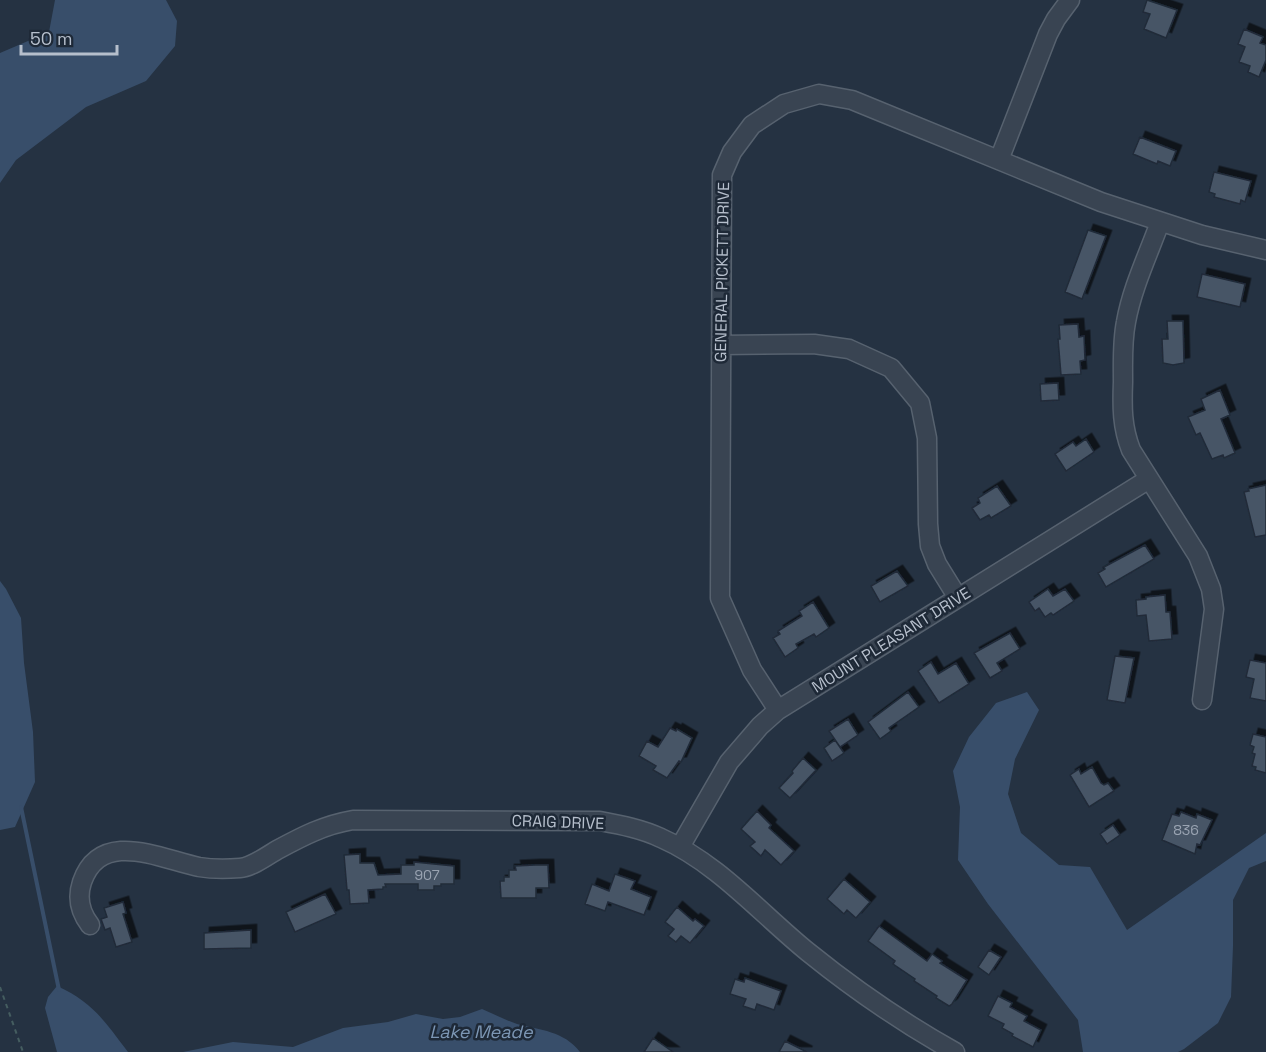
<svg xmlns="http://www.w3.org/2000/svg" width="1266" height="1052" font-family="'Space Grotesk',sans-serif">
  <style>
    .water { fill: #384e6a }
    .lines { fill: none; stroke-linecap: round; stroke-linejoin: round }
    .stream { stroke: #384e6a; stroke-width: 4 }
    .building { fill: #465466; stroke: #202b39; stroke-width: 1.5; filter: url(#shadow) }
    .minor-casing { stroke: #57626f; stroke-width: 21 }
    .path { stroke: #455d60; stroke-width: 2; stroke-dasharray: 4.5 4.5; stroke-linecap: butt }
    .minor { stroke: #394452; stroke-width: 18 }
    .labels { text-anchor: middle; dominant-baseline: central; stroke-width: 5; stroke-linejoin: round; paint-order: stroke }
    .number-label { font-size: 14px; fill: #9aa4b2 }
    .street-label { font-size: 16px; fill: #b6bfcc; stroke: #1e2937 }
    .water-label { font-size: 18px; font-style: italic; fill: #7c96b4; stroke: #1e2937 }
  </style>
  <defs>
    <filter id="shadow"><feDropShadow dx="5.5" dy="-5.5" stdDeviation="0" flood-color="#0009"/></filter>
  </defs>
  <rect width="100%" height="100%" fill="#253242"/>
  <path class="water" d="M55 0H166L177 21 175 46 146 81 86 107 16 160 0 183V53L49 32Z
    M0 581 6 589 21 618 24 663 33 732 35 782 15 827 0 830Z
    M1027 692 1039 710 1015 759 1008 794 1021 833 1059 865 1090 867 1127 930 1266 833V861L1249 868 1233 900V946L1231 997 1218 1023 1184 1049 1178 1052H1083L1078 1020 988 904 958 860 960 807 953 771 969 737 996 703Z
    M57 986C93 1002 105 1022 128 1052H57L45 1008 48 997Z
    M482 1009C494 1014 505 1020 517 1024 540 1030 564 1031 580 1052H183L233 1042 293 1047 343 1028 388 1022 416 1014 443 1019 460 1017Z"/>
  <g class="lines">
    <path class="stream" d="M21 807 59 990"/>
  </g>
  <path class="building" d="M1147 0 1177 10 1166 38 1144 29 1150 14 1143 12Z
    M1244 29 1263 37 1260 43 1266 45V60L1259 77 1248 72 1250 66 1239 62 1245 47 1238 44Z
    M1140 137 1176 151 1170 166 1158 161 1157 164 1133 154Z
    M1214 172 1251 181 1245 202 1241 200 1240 204 1214 197 1215 194 1209 192Z
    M1088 230 1106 236 1082 299 1065 292Z
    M1202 274 1245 284 1240 307 1197 297Z
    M1167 321H1183L1184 363 1173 365 1163 363 1162 339H1168Z
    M1078 324 1079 337 1084 336 1085 360 1080 361 1081 374 1061 375 1058 339H1060L1059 325Z
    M1058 383 1059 400 1041 401 1040 384Z
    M1220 390 1230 415 1221 419 1235 453 1224 458 1223 455 1212 459 1200 433 1196 435 1188 417 1205 410 1201 399Z
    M1086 439 1094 452 1066 471 1055 454 1073 442 1076 446Z
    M1266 485V535L1255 537 1244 492 1249 491 1248 489Z
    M997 486 1011 506 991 518 989 515 980 520 972 508 980 503 978 498Z
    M1145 545 1154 559 1106 587 1098 573 1105 569 1104 567Z
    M897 571 908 586 880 602 871 586Z
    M1048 589 1053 596 1065 589 1074 601 1053 615 1051 613 1045 617 1039 608 1035 611 1029 602Z
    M1165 595 1166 612H1170L1172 639 1149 641 1146 615 1137 616 1136 600 1146 599V597Z
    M813 602 829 628 816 637 814 634 796 644 798 648 785 657 773 638 780 634 778 631 802 616 799 611Z
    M1010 633 1020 649 997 663 1002 671 990 678 974 653Z
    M1115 656 1134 658 1125 703 1107 700Z
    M1250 660 1266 663V701L1250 698 1254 679 1246 677Z
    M931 662 938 674 956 663 969 684 939 703 918 671Z
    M908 692 919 707 889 728 891 731 880 739 868 722Z
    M848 719 858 735 840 747 829 731Z
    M670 728 676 731 677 729 692 738 681 762 679 761 667 778 653 770 656 766 639 756 647 741 658 747Z
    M1253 734 1266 737V773L1255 770 1256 767 1252 766 1255 754 1252 753 1254 747 1250 745Z
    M835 740 844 753 832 761 824 748Z
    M803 758 816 770 790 798 779 788 793 773 792 771Z
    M1092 767 1101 783 1104 785 1108 783 1114 791 1089 807 1070 775 1079 769 1081 774Z
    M757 811 771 825 769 828 794 851 781 865 765 850 761 856 750 846 755 842 741 829Z
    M1181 812 1196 818 1197 814 1212 820 1200 845 1197 844 1195 854 1162 840 1172 814 1179 816Z
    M1113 825 1120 835 1107 844 1100 834Z
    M360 854V863H374L378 875 401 874V865H414V862L454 866V884H441V886H434V890H418V884H385L386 887H383V889L368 890 369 903 350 904 349 890H347L344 855Z
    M535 865H548L549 888H536V898H501L500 881H504V877H509V870H516L515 866Z
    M615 874 635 881 631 889 651 897 644 915 608 902 605 911 585 904 592 884 609 891Z
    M844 879 870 902 856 918 847 910 844 914 827 899Z
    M325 894 336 914 295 932 286 912Z
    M123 902 126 913 123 914 132 942 116 947 110 928 105 930 101 919 107 917 104 908Z
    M677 907 693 921 695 919 704 926 690 943 681 936 676 942 668 936 674 929 665 922Z
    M879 926 927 961 932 954 942 961 940 963 967 980 952 1004 949 1006 936 998 937 996 914 981 915 979 893 964 895 961 868 941Z
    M251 930V948L204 949V933Z
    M989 950 1001 957 989 975 978 967Z
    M745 978 781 991 774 1010 757 1004 755 1010 743 1006 746 999 730 994 735 979 744 982Z
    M998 996 1012 1003 1010 1007 1027 1016 1024 1021 1041 1030 1033 1047 1012 1036 1013 1034 1002 1028 1004 1024 988 1016Z
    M653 1038 673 1052H644Z
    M785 1041 807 1052H779Z"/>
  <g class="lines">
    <g class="minor-casing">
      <path id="minor" d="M999 160 1048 34 1056 19 1070 0
        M1160 222C1148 255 1132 288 1126 322 1122 342 1123 362 1123 382 1122 407 1122 427 1131 450L1198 556 1211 589 1214 609 1202 700
        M721 345 814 344 849 349 891 368 920 403 927 438 928 524 930 546 937 564 958 598
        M778 710 752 670 720 598 722 175 732 152 752 125 784 104 819 94 852 100 1101 202 1202 235 1266 250
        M680 847 729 762 760 726 778 710 1149 479
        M90 925C80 912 77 897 82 882 101 828 160 859 199 867 211 869 228 869 240 868 252 867 267 856 277 850 303 836 324 825 353 820L600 821C621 825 642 829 661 838 718 863 761 914 808 952 855 990 903 1023 955 1052"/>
    </g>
    <path class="path" d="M0 987 23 1052"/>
    <use href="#minor" class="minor"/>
  </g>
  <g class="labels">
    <g class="number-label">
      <text x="1186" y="830">836</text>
      <text x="427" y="875">907</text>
    </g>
    <g class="street-label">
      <text transform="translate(722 272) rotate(-89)">GENERAL PICKETT DRIVE</text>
      <text transform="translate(891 640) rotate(-32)">MOUNT PLEASANT DRIVE</text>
      <text transform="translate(558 822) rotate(2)">CRAIG DRIVE</text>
    </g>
    <g class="water-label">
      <text x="481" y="1031">Lake Meade</text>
    </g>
  </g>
  <path d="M21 45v9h96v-9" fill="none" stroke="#b6bfcc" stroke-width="3"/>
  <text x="30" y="45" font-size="18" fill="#b6bfcc" stroke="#1e2937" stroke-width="4.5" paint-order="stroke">50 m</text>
</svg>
